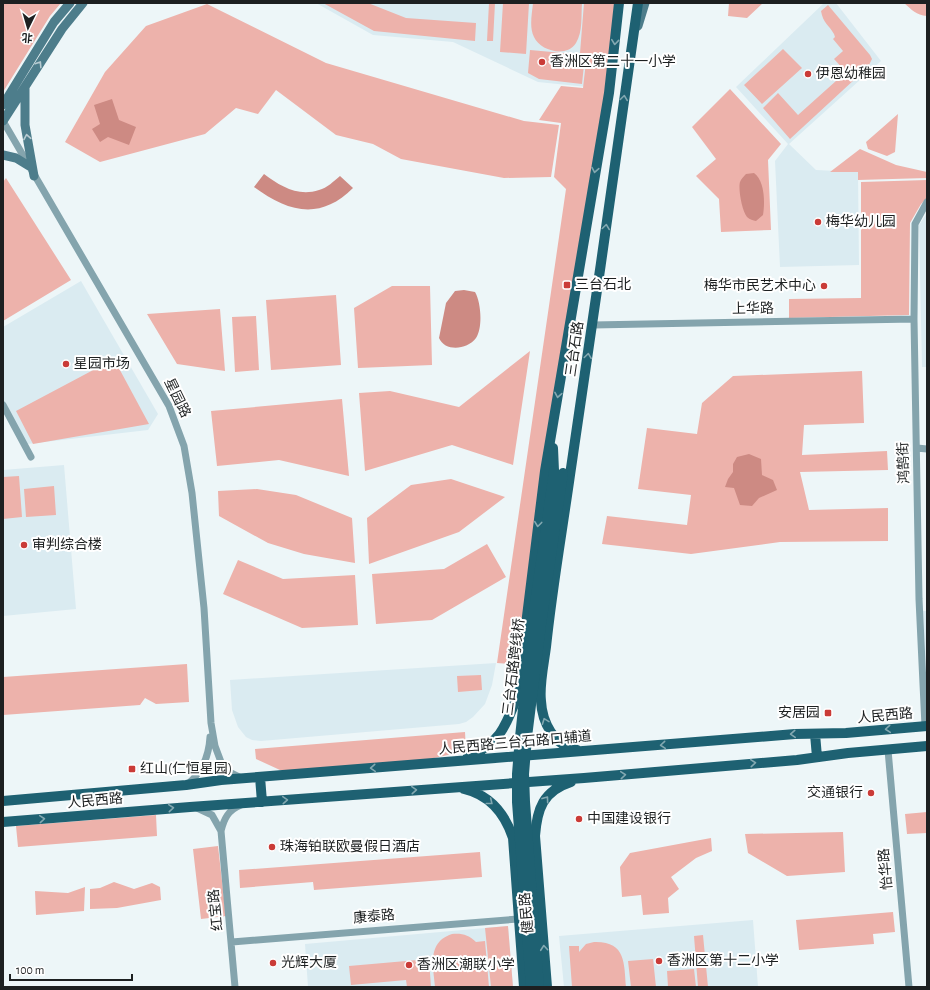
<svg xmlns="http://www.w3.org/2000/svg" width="930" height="990" font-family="'Alegreya Sans','Noto Sans SC',sans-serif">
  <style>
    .built { fill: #daebf1 }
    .green { fill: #edb2ab }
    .water { fill: #cd8a83 }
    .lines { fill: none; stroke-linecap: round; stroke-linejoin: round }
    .street { stroke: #84a4ad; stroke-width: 7 }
    .secondary { stroke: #4d7d8b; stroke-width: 9 }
    .primary { stroke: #1e6172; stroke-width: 10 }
    .primary-bridge { stroke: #1e6172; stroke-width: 10 }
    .oneway { stroke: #83a8b1 }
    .oneway2 { stroke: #b8cbd1 }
    .poi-dot { fill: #ca3b37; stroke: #fff; stroke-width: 1.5 }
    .labels { text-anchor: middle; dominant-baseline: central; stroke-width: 4; stroke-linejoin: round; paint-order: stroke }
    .poi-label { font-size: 14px; fill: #1d2021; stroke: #fff; text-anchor: start }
    .street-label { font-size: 14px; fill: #1d2021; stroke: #fff }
  </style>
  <rect width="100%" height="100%" fill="#edf6f8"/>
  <path class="built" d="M316 3H594L587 87 538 82 453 42 373 35Z
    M824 3H836L881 61 789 144 816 170 858 172 859 265 780 267 775 161 788 144 736 87Z
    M927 213V367H922L919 225Z
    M81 281 158 414 148 430 27 444 3 401V327Z
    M64 465 76 609 3 616V470Z
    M923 611H927V687Z
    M496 663 492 685 485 704 473 717 466 722 459 724 261 741 252 740 246 737 238 727 232 710 230 680Z
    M753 920 758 987H564L559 936Z
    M508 926 513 987H308L305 944Z"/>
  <path class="green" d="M3 3H61L50 16 3 92Z
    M323 3H368L406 18 476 23 475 41 374 31Z
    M489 3H495L493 41H487Z
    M503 3H529L526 54 500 52Z
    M533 3H582C581 15 583 32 576 43 567 58 540 51 534 37 529 27 532 14 533 3Z
    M584 3H615L617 23 524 618 512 654 510 664 497 663 566 189 554 177 561 123 539 120 561 86 583 88 587 53H580Z
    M729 3H763L747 18 728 16Z
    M904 3H927V16C916 15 912 10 904 3Z
    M207 4 326 63 524 121 559 125 551 177 504 178 401 159 373 144 336 135 276 90 258 114 236 108 205 134 100 162 65 142 105 72 146 26Z
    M828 5 870 55 872 59 868 67 790 139 763 108 778 93 798 115 846 72 834 59 843 51 833 39 835 37 834 34C829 25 823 23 821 11Z
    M783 49 802 68 762 104 744 85Z
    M530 50 585 55 582 84 539 79 528 73Z
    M730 89 781 144 768 160 771 230 721 232 719 199 696 176 716 159 692 127Z
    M898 114 895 152 887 156 868 149 866 142Z
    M860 149 896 165 927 172V178L858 180V172H830Z
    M6 178 71 280 3 321V182Z
    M927 180V198L921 204 910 223 909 315 789 318V299L861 298V182Z
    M392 286H430L432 365 358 368 354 308Z
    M336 295 341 365 271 370 266 300Z
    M220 309 225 371 177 364 147 314Z
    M256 316 259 370 235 372 232 317Z
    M530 351 513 465 452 445 365 471 359 393 390 391 459 407Z
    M114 359 149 424 33 444 16 411Z
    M862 371 864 423 804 425 802 455 887 451 888 470 800 472 809 510 888 508V541L780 542 691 554 602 544 607 516 687 525 691 495 638 489 647 428 697 434 702 403 733 376Z
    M342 399 349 476 279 460 217 466 211 411Z
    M19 476 22 517 3 519V477Z
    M451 479 505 497 459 532 369 564 367 518 411 485Z
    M54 486 56 515 26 517 24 489Z
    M257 489 296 495 352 518 355 563 304 554 268 543 219 516 218 491Z
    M487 544 506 577 432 620 376 624 372 574 444 569Z
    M238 560 283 579 355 575 358 625 302 628 223 594Z
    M187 664 189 702 156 704 145 698 140 705 3 715V677Z
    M481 675 482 690 458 692 457 676Z
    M465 732 466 751 425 760 294 771 280 770 256 759 255 749Z
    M927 812V833L907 834 905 814Z
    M156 815 157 836 18 847 16 826Z
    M843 832 845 872 787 876 748 853 745 834Z
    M711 838 712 851 696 858 671 877 679 889 668 898 669 913 643 915 641 895 622 897 620 867 630 853Z
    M218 846 226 916 201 919 193 849Z
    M480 852 482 877 314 890 313 882 240 888 239 870Z
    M114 882 134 889 152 883 160 887 161 900 117 908 90 909V889L100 888Z
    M85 887 84 911 36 915 35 891 68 893Z
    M893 912 895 932 873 934 874 944 799 950 796 920Z
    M508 926 513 987H491L485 928Z
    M452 934C462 933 469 935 476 942L485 941 489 987H435C433 966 427 942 452 934Z
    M703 935 708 987H698L694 936Z
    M594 942C626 941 624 963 626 987H572L569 946H579V952L586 944Z
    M429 959 431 987H407L406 980 351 985 349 966Z
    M653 959 656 987H631L628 961Z
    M694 969 696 987H668L667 971Z"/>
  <path class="water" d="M112 99 119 120 136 127 129 145 108 137 100 142 92 129 100 124 94 105Z
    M754 173C765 181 765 203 763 215L756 221C753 220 750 220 747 217 742 211 738 189 740 182 741 179 744 176 746 174Z
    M264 174C280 186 298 197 319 190 327 188 334 181 340 176L353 188C320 221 288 212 254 187Z
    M464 290 475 292C481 302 483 328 476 338 467 350 445 352 439 338L446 303 455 291Z
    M749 454 761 459 762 475 773 480 777 490 759 498 752 506 740 505 734 488 725 487 728 479 733 472V464L737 457Z"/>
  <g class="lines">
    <path class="street" d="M3 121 169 406 184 446 192 493 204 608 211 723 215 746 221 762 231 773 241 778
      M593 325 914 319
      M3 405 31 457
      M917 448 927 449
      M925 726 919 599 914 319 915 224 927 202
      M888 750 909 987
      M188 784C202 772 209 756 210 737
      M197 808 212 815 221 831
      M232 942 518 919
      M235 987 221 831C224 819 228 810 241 805"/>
    <path class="secondary" d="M638 26 645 3
      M25 88V125L34 176
      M3 105 54 22 70 3
      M3 121 62 29 83 3
      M3 155 16 158 29 166"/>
    <path class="primary" d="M553 448 554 471
      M815 734 817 757
      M577 750C554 746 542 722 541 701 539 685 544 663 546 647 552 589 562 532 570 475 594 318 615 160 638 3
      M467 758C499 743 505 729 517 697L545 471 609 93 619 3
      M260 777 262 802
      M464 789C490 795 505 814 513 838L524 987
      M3 801 186 785 221 780 795 734 846 733 927 726
      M3 822 190 807 584 778 797 760 848 753 927 746
      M547 987 535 836C537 809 543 791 571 782"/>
    <path class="primary-bridge" d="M531 987 517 802V774L520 737 532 624 554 471
      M539 987 525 802 524 774 527 737 541 625 563 473"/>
  </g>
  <defs><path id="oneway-chevron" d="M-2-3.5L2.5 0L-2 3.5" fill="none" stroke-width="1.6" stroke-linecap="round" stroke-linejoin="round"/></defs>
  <g class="oneway">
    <use href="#oneway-chevron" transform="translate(615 42) rotate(96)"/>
    <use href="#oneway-chevron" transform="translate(624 98) rotate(-82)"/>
    <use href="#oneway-chevron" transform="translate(595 170) rotate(100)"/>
    <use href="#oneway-chevron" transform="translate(606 227) rotate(-82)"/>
    <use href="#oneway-chevron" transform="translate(588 356) rotate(-82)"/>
    <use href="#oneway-chevron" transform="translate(558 395) rotate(100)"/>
    <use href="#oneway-chevron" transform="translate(538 524) rotate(97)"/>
    <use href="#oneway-chevron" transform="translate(545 721) rotate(-111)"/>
    <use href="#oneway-chevron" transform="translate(888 729) rotate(175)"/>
    <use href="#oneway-chevron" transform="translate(793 734) rotate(176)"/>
    <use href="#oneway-chevron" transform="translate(663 745) rotate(175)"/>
    <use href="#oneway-chevron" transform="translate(753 763) rotate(-5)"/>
    <use href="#oneway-chevron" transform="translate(373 768) rotate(176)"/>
    <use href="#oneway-chevron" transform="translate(623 775) rotate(-5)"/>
    <use href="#oneway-chevron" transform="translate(414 790) rotate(-4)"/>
    <use href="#oneway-chevron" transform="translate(546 799) rotate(-54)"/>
    <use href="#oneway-chevron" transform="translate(285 800) rotate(-4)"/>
    <use href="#oneway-chevron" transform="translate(490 802) rotate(39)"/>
    <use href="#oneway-chevron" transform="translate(171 808) rotate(-5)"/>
    <use href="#oneway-chevron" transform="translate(42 819) rotate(-5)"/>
    <use href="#oneway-chevron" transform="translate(544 948) rotate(-95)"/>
  </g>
  <g class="oneway2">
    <use href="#oneway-chevron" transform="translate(39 64) rotate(-57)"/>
    <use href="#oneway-chevron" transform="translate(27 137) rotate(-100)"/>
  </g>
  <g class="poi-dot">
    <circle cx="542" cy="62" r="4"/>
    <circle cx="808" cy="74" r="4"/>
    <circle cx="818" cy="222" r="4"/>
    <rect x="563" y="281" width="8" height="8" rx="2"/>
    <circle cx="824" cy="286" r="4"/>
    <circle cx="66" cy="364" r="4"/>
    <circle cx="24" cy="545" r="4"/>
    <rect x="824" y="709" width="8" height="8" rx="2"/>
    <rect x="128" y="765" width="8" height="8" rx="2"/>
    <circle cx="871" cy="793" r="4"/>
    <circle cx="579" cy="819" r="4"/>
    <circle cx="272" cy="847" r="4"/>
    <circle cx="659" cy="961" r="4"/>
    <circle cx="273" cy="963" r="4"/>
    <circle cx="409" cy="965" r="4"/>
  </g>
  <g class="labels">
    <g class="poi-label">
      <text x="550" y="62">香洲区第二十一小学</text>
      <text x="816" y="74">伊恩幼稚园</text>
      <text x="826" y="222">梅华幼儿园</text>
      <text x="575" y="285">三台石北</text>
      <text x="816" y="286" text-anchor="end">梅华市民艺术中心</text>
      <text x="74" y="364">星园市场</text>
      <text x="32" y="545">审判综合楼</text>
      <text x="820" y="713" text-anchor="end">安居园</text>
      <text x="140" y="769">红山(仁恒星园)</text>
      <text x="863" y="793" text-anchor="end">交通银行</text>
      <text x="587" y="819">中国建设银行</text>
      <text x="280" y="847">珠海铂联欧曼假日酒店</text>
      <text x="667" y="961">香洲区第十二小学</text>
      <text x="281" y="963">光辉大厦</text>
      <text x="417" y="965">香洲区潮联小学</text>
    </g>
    <g class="street-label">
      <text transform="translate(753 309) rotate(-1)">上华路</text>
      <text transform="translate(575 349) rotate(-82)">三台石路</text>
      <text transform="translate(177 398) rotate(64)">星园路</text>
      <text transform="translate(904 463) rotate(-92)">鸿鹄街</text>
      <text transform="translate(514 667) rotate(-83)">三台石路跨线桥</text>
      <text transform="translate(885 716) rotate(-5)">人民西路</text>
      <text transform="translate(515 743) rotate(-5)">人民西路三台石路口辅道</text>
      <text transform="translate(95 801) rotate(-5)">人民西路</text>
      <text transform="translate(886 869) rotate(-95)">怡华路</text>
      <text transform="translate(216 910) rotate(-96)">红宝路</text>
      <text transform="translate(527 913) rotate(-95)">健民路</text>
      <text transform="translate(374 917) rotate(-5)">康泰路</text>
    </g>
  </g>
  <rect width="930" height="990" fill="none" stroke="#1d2021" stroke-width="8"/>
  <g transform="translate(28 28) rotate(185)" stroke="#ffffff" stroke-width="3" paint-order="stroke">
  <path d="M0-3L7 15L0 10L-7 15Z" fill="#1d2021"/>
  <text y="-6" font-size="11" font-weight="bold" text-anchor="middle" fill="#1d2021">北</text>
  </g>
  <path d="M10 974v6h122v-6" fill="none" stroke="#1d2021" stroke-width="2"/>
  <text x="16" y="974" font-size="12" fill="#1d2021" stroke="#ffffff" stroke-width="3" paint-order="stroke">100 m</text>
</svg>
